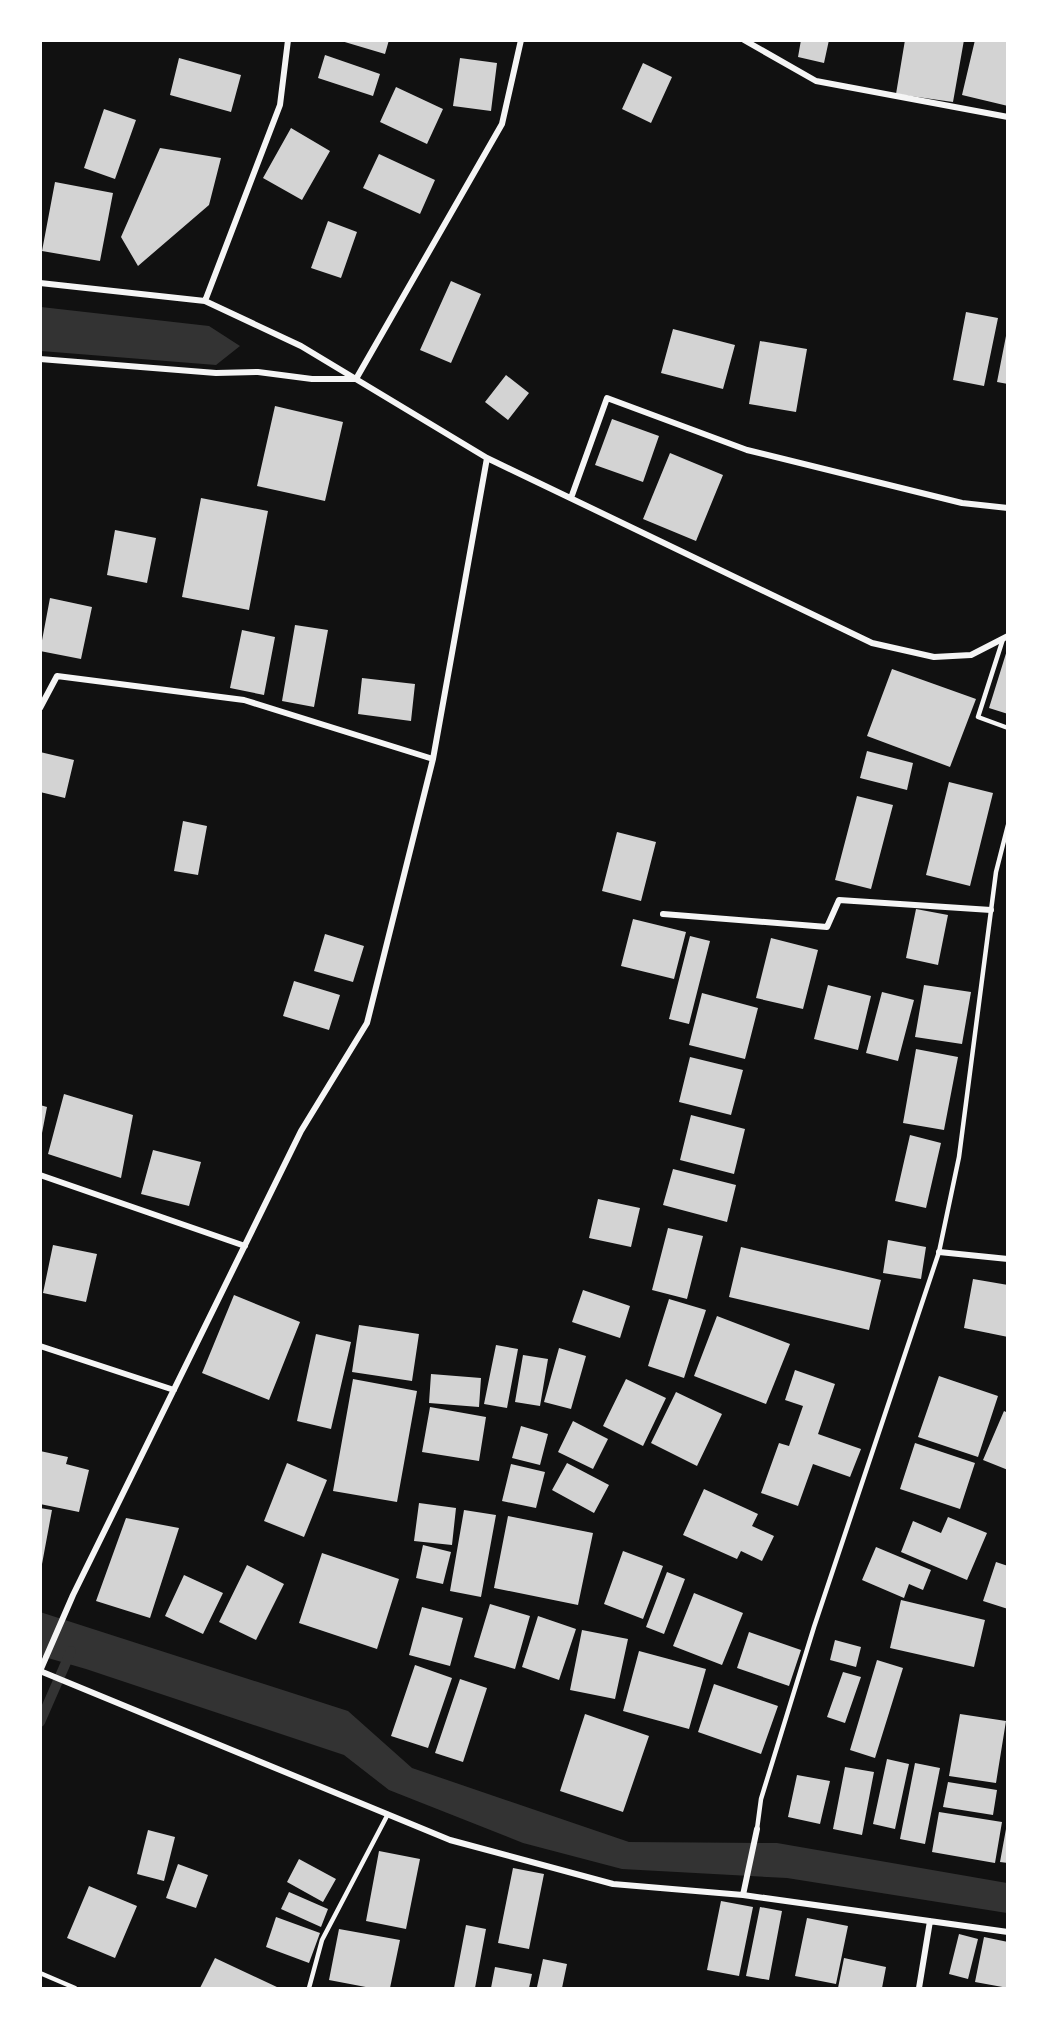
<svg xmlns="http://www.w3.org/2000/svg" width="1048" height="2029" font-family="Arial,sans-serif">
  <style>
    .water { fill: #333 }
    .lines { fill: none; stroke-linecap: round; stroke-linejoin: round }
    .stream { stroke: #333; stroke-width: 10 }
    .building { fill: #d3d3d3 }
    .service { stroke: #f5f5f5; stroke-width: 4.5 }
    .minor { stroke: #f5f5f5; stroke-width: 6 }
  </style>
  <rect width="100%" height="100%" fill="#111"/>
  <path class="water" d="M41 307 209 326 240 346 216 365 41 351Z
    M40 1612 348 1711 412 1768 629 1842 777 1843 1007 1883V1913L787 1878 622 1869 523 1843 389 1790 344 1755 86 1669 41 1656Z"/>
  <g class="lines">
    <path class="stream" d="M40 1722 71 1651"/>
  </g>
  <path class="building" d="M338 40H389L385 54Z
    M801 40H829L824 63 798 57Z
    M905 40H964L953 102 896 94Z
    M975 40H1008V106L962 95Z
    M325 55 380 74 373 96 318 78Z
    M179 58 241 75 231 112 170 95Z
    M460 58 497 63 491 111 453 106Z
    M643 63 672 77 651 123 622 109Z
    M396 87 443 109 427 144 380 122Z
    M104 109 136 120 115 179 84 168Z
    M291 128 330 151 302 200 263 178Z
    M160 148 221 158 209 205 138 266 121 237Z
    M379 154 435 180 420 214 363 188Z
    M55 182 113 193 100 261 42 251Z
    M328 221 357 232 341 278 311 268Z
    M451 281 481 294 451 363 420 350Z
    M966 312 998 318 984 386 953 380Z
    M673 329 735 345 723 389 661 373Z
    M1006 336H1008V384L997 382Z
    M760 341 807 349 796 412 749 404Z
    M506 375 529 393 508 420 485 402Z
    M275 406 343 422 325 501 257 486Z
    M612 419 659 436 643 482 595 465Z
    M670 453 723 475 696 541 643 519Z
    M201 498 268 511 249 610 182 597Z
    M115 530 156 538 147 583 107 575Z
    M50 598 92 607 81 659 40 651Z
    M295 625 328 630 314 707 282 701Z
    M242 630 275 637 264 695 230 688Z
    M1008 647V714L989 708Z
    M892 669 976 699 950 767 867 736Z
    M362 678 415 684 411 721 358 714Z
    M867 751 913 763 907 790 860 778Z
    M40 752 74 760 65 798 40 792Z
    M949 782 993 793 970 886 926 875Z
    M857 796 893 805 871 889 835 880Z
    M183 821 207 826 198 875 174 871Z
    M617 832 656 842 641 901 602 891Z
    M916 909 948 915 938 965 906 958Z
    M633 919 686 932 674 979 621 966Z
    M325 934 364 946 353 982 314 971Z
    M690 936 710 941 689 1024 669 1019Z
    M771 938 818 950 803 1009 756 998Z
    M294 981 340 995 329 1030 283 1016Z
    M828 985 871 996 858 1050 814 1039Z
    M924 985 971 992 962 1044 915 1037Z
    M882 992 914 1000 898 1061 866 1053Z
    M702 993 758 1008 745 1059 689 1045Z
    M916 1049 958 1057 944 1130 903 1123Z
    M690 1057 743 1070 731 1115 679 1102Z
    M64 1094 133 1115 121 1178 48 1154Z
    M40 1105 47 1107 42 1133H40Z
    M691 1115 745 1129 734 1174 680 1160Z
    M910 1135 941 1143 926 1208 895 1201Z
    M153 1150 201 1162 189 1206 141 1194Z
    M673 1169 736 1185 727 1222 663 1205Z
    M598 1199 640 1208 631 1247 589 1238Z
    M668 1228 703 1236 687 1299 652 1290Z
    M888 1240 926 1247 921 1279 883 1273Z
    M53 1245 97 1254 86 1302 43 1293Z
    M741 1247 881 1280 869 1330 729 1297Z
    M973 1279 1008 1285V1337L964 1328Z
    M583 1290 630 1306 620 1338 572 1322Z
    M234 1295 300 1322 269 1400 202 1373Z
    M669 1299 706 1310 684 1378 648 1366Z
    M717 1316 790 1344 766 1404 694 1376Z
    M359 1325 419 1334 412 1381 352 1372Z
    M316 1334 351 1342 331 1429 297 1421Z
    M496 1345 518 1349 507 1408 484 1404Z
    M559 1348 586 1356 571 1409 544 1402Z
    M523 1355 548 1359 540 1406 515 1402Z
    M795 1370 835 1384 818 1434 861 1449 850 1477 813 1464 798 1506 761 1493 779 1443 789 1446 803 1406 785 1400Z
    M431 1374 481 1378 479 1407 429 1403Z
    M939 1376 998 1396 978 1457 918 1437Z
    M353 1379 417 1391 397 1502 333 1491Z
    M626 1379 666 1398 643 1446 603 1426Z
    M676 1392 722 1414 697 1466 651 1443Z
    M430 1407 486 1417 479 1461 422 1452Z
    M1004 1411 1008 1413V1470L983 1460Z
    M573 1421 608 1439 593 1469 558 1452Z
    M521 1426 548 1434 540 1465 512 1458Z
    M915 1443 975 1463 960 1509 900 1489Z
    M40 1451 68 1457 66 1464 89 1470 79 1512 40 1504Z
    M287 1463 327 1480 304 1537 264 1521Z
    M567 1463 609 1485 594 1513 552 1490Z
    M511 1464 545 1472 536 1508 502 1501Z
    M704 1489 758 1514 752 1526 774 1536 762 1561 741 1551 737 1559 683 1535Z
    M419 1503 456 1508 452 1545 414 1541Z
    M40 1508 52 1510 42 1564H40Z
    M464 1510 496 1515 481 1597 450 1591Z
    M508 1516 593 1533 578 1605 494 1588Z
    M948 1517 987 1533 967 1580 901 1552 913 1521 941 1533Z
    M126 1518 179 1528 150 1618 96 1601Z
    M423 1545 451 1552 443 1584 416 1578Z
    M876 1547 931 1570 923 1590 909 1584 904 1598 862 1580Z
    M623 1551 663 1566 643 1619 604 1604Z
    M322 1553 399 1579 377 1649 299 1623Z
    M996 1562 1008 1566V1609L983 1601Z
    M247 1565 284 1584 256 1640 219 1622Z
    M667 1572 685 1579 664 1634 646 1627Z
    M184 1575 223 1593 203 1634 165 1616Z
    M694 1593 743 1613 722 1665 673 1646Z
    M901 1600 985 1620 974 1667 890 1648Z
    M490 1604 530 1616 515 1669 474 1657Z
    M422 1607 463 1618 450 1666 409 1655Z
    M538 1616 576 1629 559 1680 522 1667Z
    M582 1630 628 1639 615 1699 570 1690Z
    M749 1632 801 1650 789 1686 737 1668Z
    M835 1640 861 1647 856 1667 830 1660Z
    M639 1651 706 1669 689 1729 623 1711Z
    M877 1660 903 1668 875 1758 850 1750Z
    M415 1665 452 1678 428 1748 391 1736Z
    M843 1672 861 1677 845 1723 827 1717Z
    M460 1679 487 1688 463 1762 435 1753Z
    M714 1684 778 1706 761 1754 698 1732Z
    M585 1714 649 1736 623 1812 560 1791Z
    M960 1714 1006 1721 996 1783 949 1776Z
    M887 1759 909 1764 895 1829 873 1824Z
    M915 1763 940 1768 925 1844 900 1839Z
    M845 1767 874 1772 862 1835 833 1829Z
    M797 1775 830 1781 820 1824 788 1817Z
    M948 1782 997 1790 993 1815 943 1807Z
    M939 1812 1002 1822 995 1863 932 1852Z
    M1006 1829H1008V1863L1000 1862Z
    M148 1830 175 1837 164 1881 137 1874Z
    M379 1851 420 1859 406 1929 366 1921Z
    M299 1859 336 1879 323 1902 287 1882Z
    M178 1864 208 1875 196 1908 166 1898Z
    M513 1868 544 1874 529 1949 498 1943Z
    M89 1886 137 1906 115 1958 67 1938Z
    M289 1892 328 1909 321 1927 281 1909Z
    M721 1901 753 1907 739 1976 707 1970Z
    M760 1907 782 1911 769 1980 746 1976Z
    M276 1917 320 1933 309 1963 266 1947Z
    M807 1918 848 1926 836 1984 795 1976Z
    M466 1925 486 1929 475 1988H454Z
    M339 1929 400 1940 390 1988H371L329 1980Z
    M959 1934 978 1939 968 1979 949 1974Z
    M984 1937 1008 1942V1988L975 1982Z
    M215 1958 279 1988H200Z
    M844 1958 886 1967 882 1988H838Z
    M543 1959 567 1964 562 1988 537 1987Z
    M495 1967 532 1974 529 1988H491Z"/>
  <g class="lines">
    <path class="service" d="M1003 639 978 717 1008 728
      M757 1829 761 1799 814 1627 939 1252 959 1157 996 872 1008 825
      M40 1973 75 1988
      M309 1988 322 1940 388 1814"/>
    <path class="minor" d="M744 40 816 81 1008 117
      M40 283 205 301 301 346 487 458 872 643 934 657 971 655 1008 636
      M205 301 280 105 288 40
      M40 359 216 373 258 372 312 379H356L502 124 521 40
      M571 498 607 398 747 450 962 503 1008 508
      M40 708 57 676 244 700 433 759
      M663 914 827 927 839 900 991 910
      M40 1175 245 1246
      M939 1252 1008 1259
      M40 1346 174 1390
      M40 1671 73 1595 301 1131 367 1023 433 759 487 458
      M40 1671 450 1840 613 1884 743 1895 1008 1932
      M743 1895 757 1829
      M919 1988 930 1921"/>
  </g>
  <rect width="1048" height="2029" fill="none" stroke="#ffffff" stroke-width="84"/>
</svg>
